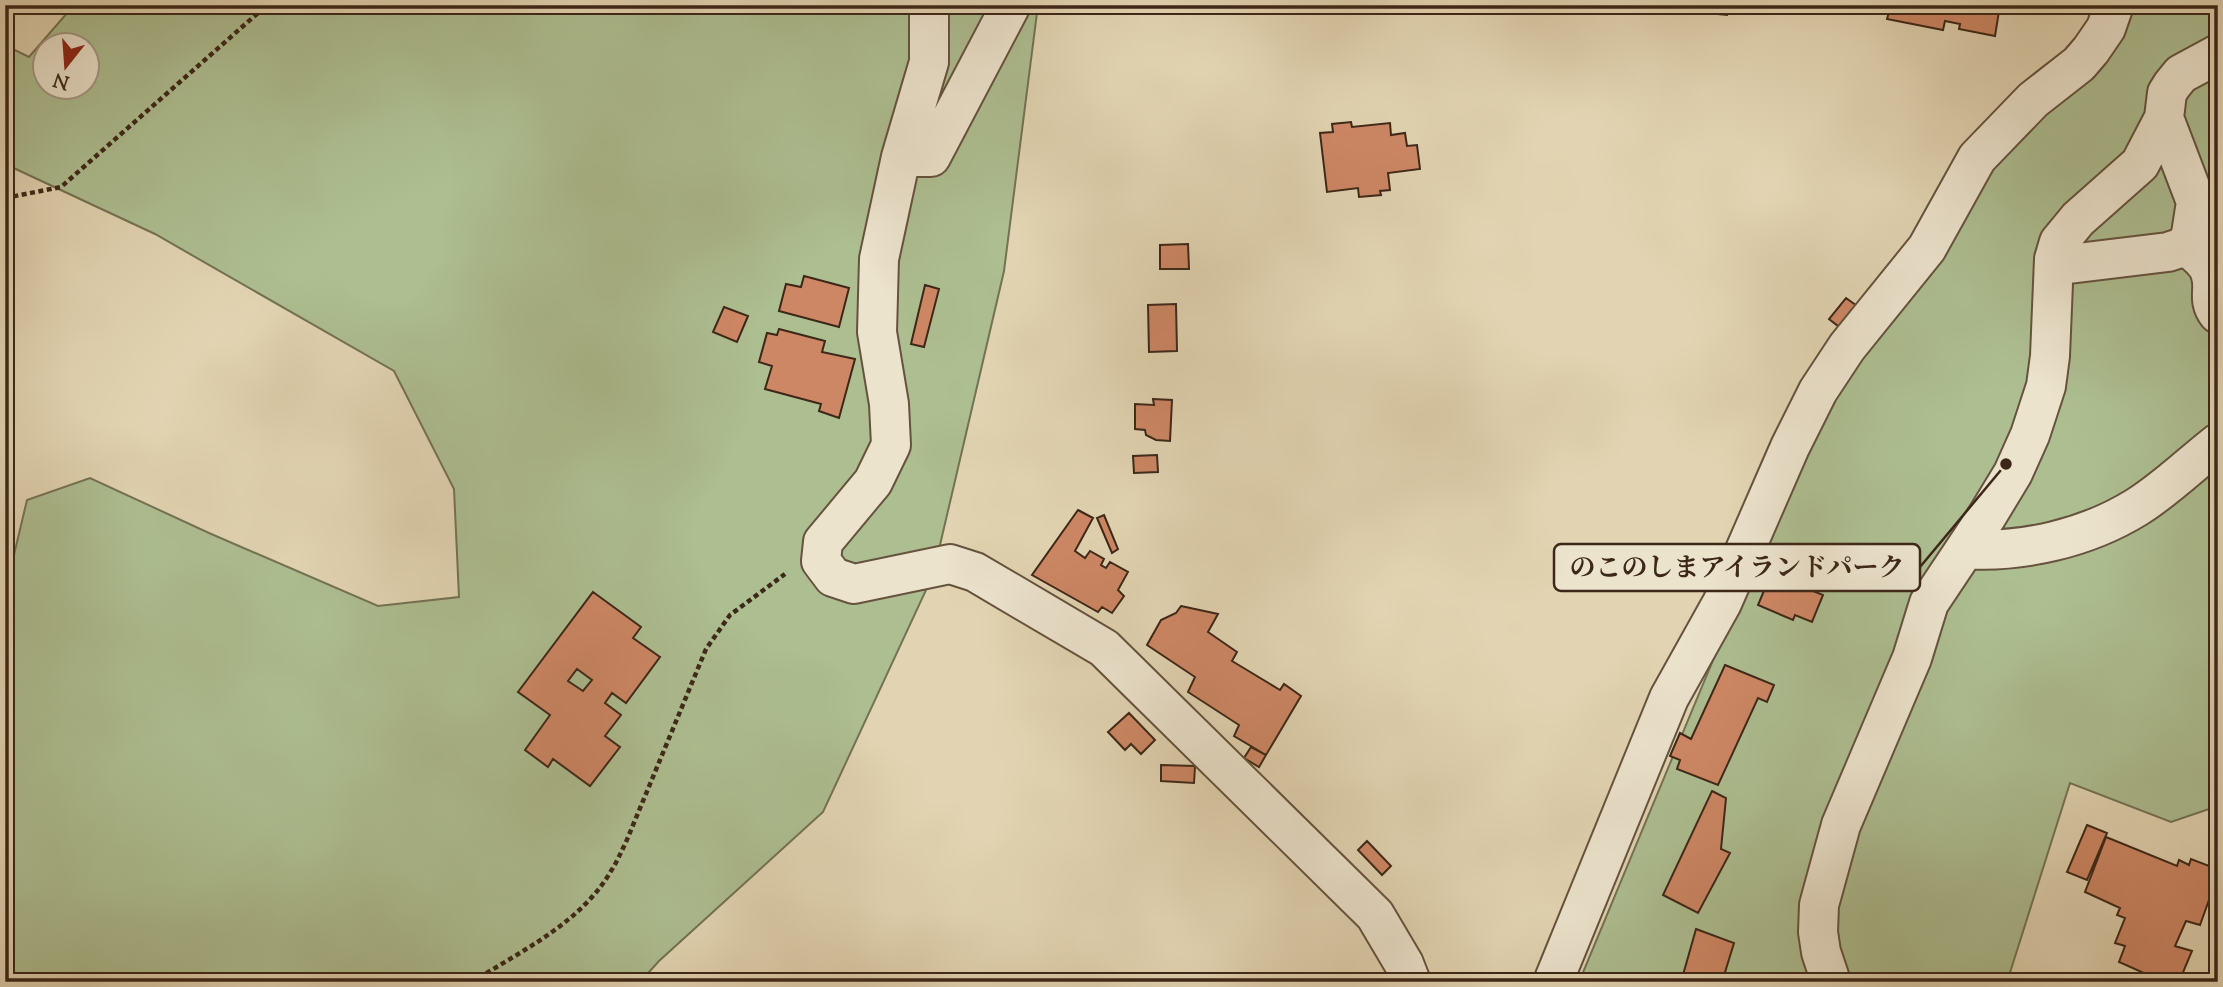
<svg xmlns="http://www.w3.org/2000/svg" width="2223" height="987" font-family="'Sorts Mill Goudy','Noto Serif JP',serif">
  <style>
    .green { fill: #adbe91; stroke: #747254; stroke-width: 2; fill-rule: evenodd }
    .building { fill: #ce8765; stroke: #3c2718; stroke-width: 2; fill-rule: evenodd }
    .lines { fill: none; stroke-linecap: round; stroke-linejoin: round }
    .minor-casing { stroke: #66523e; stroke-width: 42 }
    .path { stroke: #3c2718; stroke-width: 4.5; stroke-dasharray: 5 3.5; stroke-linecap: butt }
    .minor { stroke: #ece3cd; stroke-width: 38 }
    .leader { fill: none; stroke: #3c2718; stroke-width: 2.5 }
    .callout-dot { fill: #3c2718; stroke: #ece3cd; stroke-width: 2.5 }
    .callout { fill: #ece3cd; stroke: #3c2718; stroke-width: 2.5 }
    .callout-label { font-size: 26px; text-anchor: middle; font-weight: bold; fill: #3c2718 }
  </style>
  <rect width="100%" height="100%" fill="#e2d4b2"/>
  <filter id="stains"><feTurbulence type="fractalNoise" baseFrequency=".00286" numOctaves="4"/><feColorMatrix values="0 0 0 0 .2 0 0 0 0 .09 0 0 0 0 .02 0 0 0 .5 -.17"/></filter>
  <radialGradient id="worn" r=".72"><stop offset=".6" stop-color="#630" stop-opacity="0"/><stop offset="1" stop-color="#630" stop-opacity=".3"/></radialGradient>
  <path class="green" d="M74 5H1038L1004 271 933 575 823 812 659 961 640 982H5V561L13 559 27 500 90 478 209 533 378 606 459 597 454 489 394 371 155 234 5 164V45L29 57ZM46 46H88V88H46Z
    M2124 5H2218V806L2171 822 2070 783 2007 982H1579L1813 420 1977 172Z"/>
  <path class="building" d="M1666 5H1728L1727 15 1666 9Z
    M1871 5H2000L1995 36 1959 29 1960 24 1945 21 1943 30 1887 19 1889 12 1871 8Z
    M1351 122 1352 127 1390 123 1391 135 1405 133 1407 146 1417 145 1420 169 1388 173 1390 190 1380 191 1381 195 1359 197 1358 188 1327 192 1320 133 1333 132 1332 124Z
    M1188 244 1189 269H1160V245Z
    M804 276 849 288 839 327 779 311 786 284 801 287Z
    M925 285 939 289 924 347 911 344Z
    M1846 298 1864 311 1847 333 1829 319Z
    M1176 304 1177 351 1149 352 1148 305Z
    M724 307 748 316 737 342 713 332Z
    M779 329 825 341 822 352 855 359 839 418 819 411 821 404 765 389 772 366 759 362 767 333 777 335Z
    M1153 399 1172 400 1170 441 1156 440 1146 435 1145 430 1135 429V404L1154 405Z
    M1157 455 1158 472 1134 473 1133 456Z
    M1078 510 1093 518 1075 551 1085 558 1090 551 1104 559 1101 565 1106 568 1110 562 1128 572 1118 590 1124 596 1112 613 1102 607 1098 612 1032 575Z
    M1104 515 1118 549 1112 553 1097 518Z
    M1771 574 1823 595 1812 622 1795 615 1793 620 1758 605Z
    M593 592 641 627 633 638 660 657 626 703 612 693 605 703 621 715 605 736 620 747 590 786 553 759 548 767 525 750 550 715 518 692ZM577 669 592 680 583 691 568 681Z
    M1181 606 1218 614 1208 632 1237 652 1232 661 1280 690 1284 684 1301 696 1266 755 1234 736 1239 725 1188 692 1195 677 1147 645 1161 620 1176 613Z
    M1725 665 1774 685 1767 702 1758 698 1718 785 1677 769 1680 760 1670 756 1680 733 1691 739Z
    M1129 713 1155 740 1141 754 1131 744 1125 750 1108 732Z
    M1251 747 1266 755 1259 767 1244 758Z
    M1161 765 1195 766 1194 783 1161 781Z
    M1712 791 1726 798 1721 849 1730 853 1698 913 1663 895Z
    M2087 825 2107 833 2087 880 2067 872Z
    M2106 837 2177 866 2179 860 2189 865 2191 859 2212 867 2210 873 2218 875 2200 925 2186 921 2175 946 2192 951 2179 982H2164L2119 962 2125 946 2115 943 2125 918 2117 915 2120 908 2085 892Z
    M1367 841 1391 866 1382 875 1358 850Z
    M1696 929 1734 943 1722 982H1681Z"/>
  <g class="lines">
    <g class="minor-casing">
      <path id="minor" d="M929 5V62L901 157 879 259 877 332 889 404 891 445 873 482 823 542 821 561 833 577 854 584 950 564 975 572 1104 648 1375 915 1404 964 1411 982
        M901 157H931L1011 5
        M2186 246C2196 254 2209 263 2211 276 2215 290 2207 300 2218 314
        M2054 259 2069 264 2168 252 2186 246 2191 234 2196 202 2164 118
        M1965 549C2022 553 2087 538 2137 507 2166 489 2191 464 2218 443
        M1553 982 1669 698 1722 603 1790 447 1818 391 1847 347 1927 248 1977 158 2033 100 2079 64 2091 50 2106 28 2114 5
        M1831 982 1821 952 1818 932 1819 905 1841 825 1912 658 1929 603 1987 516 2013 473 2030 435 2046 386 2050 356 2054 259 2059 242 2078 219 2140 164 2164 118 2167 93 2172 85 2181 74 2218 54"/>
    </g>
    <path class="path" d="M5 198 61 187 267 5
      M472 982C521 951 581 923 611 871 617 862 621 852 626 842L706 649 730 615 785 574"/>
    <use href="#minor" class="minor"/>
  </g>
  <path class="leader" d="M2006 464L1920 567"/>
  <circle class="callout-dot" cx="2006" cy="464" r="7"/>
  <rect class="callout" x="1554" y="544" width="366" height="47" rx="7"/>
  <g class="callout-label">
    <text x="1737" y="576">のこのしまアイランドパーク</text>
  </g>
  <rect width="2223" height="987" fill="none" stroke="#e2d4b2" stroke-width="28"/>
  <rect x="7" y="7" width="2209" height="973" fill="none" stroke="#3c2718" stroke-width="3.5"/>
  <rect x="14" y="14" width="2195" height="959" fill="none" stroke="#3c2718" stroke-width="2"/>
  <g transform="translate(66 66) rotate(197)"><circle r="33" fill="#ece3cd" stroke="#a69885" stroke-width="2"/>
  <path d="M0-5L12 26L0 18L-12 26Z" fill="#8f2418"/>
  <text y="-10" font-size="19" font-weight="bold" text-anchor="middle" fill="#3c2718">N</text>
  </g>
  <rect width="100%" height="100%" filter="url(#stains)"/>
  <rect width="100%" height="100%" fill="url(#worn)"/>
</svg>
